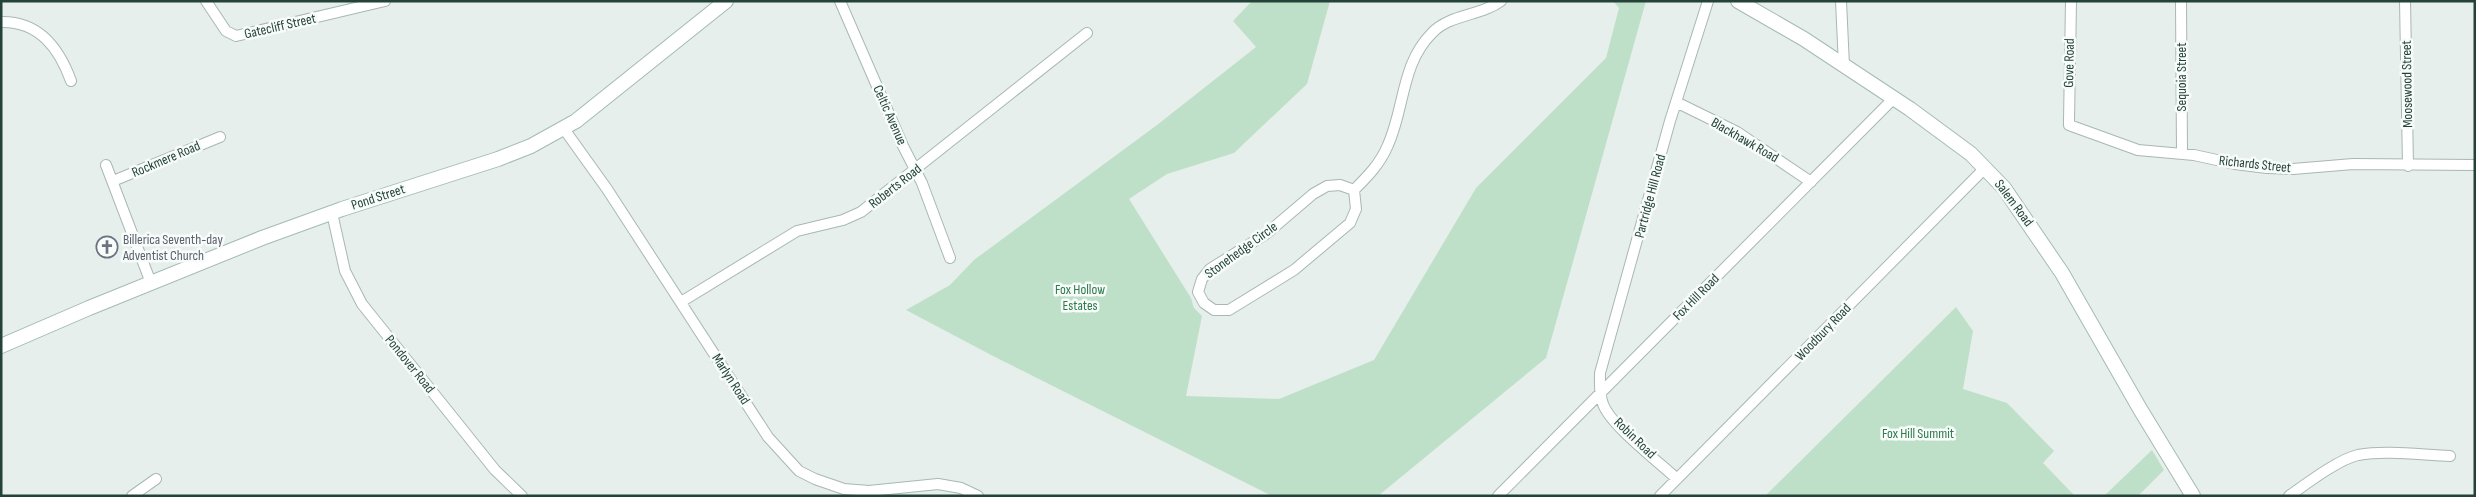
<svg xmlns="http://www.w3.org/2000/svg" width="2476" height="497" font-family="'Sofia Sans Condensed',sans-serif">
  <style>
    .green { fill: #bfe0c8 }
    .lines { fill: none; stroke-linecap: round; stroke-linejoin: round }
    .street-casing { stroke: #a8b8b2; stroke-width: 12 }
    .secondary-casing { stroke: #a4bbb3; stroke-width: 16 }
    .street { stroke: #fff; stroke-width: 10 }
    .secondary { stroke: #fff; stroke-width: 14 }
    .labels { text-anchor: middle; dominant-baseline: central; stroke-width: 5; stroke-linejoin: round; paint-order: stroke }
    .street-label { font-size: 14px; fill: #24423a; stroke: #f7fbf9 }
    .worship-label { font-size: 14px; fill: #5b616d; stroke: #f7fbf9; text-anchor: start }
    .park-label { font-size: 14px; fill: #2d7a4b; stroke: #f7fbf9 }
  </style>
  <rect width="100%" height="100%" fill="#e6efeb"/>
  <path class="green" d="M1252 1H1330L1307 84 1234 153 1167 174 1129 199 1191 298 1194 308 1202 316 1186 396 1279 399 1374 360 1476 188 1606 58 1619 8 1613 1H1646L1546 358 1378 496H1272L993 356 906 310 950 285 974 260 1157 125 1256 47 1233 21Z
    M1956 307 1973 331 1963 389 2007 403 2054 451 2043 463 2075 496H1765Z
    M2152 450 2164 470 2138 496H2104Z"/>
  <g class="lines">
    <g class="street-casing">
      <path id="street" d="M206 1 226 31 236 36 385 1
        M840 1 903 146 922 183 950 258
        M1841 1 1844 66
        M2071 1 2069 121V125L2138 150 2194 155 2235 164 2267 168 2293 169 2353 164 2475 165
        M2181 1 2182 153
        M2405 1 2408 166
        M1 22C39 21 59 48 71 81
        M1676 102 1737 132 1811 182
        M564 129 607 189 768 437 799 471 815 479 844 489 869 491 938 484 961 488 978 496
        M106 165 151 283
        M113 181 220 137
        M1340 185 1354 190 1356 209 1350 223 1294 270 1229 310H1214L1204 303 1198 292 1202 279 1210 269 1266 234 1313 194 1327 186Z
        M1354 190C1368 176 1380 164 1388 145 1405 107 1401 64 1432 33 1450 14 1481 16 1501 1
        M332 213 345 271 362 304 495 470 522 496
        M681 302 797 231 843 220 861 212 1087 33
        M1677 479C1659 462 1611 426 1603 404 1599 394 1600 383 1600 373L1670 121 1708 1
        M132 496 156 479
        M1498 496 1894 98
        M1660 496 1985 168
        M2289 496C2306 484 2339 459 2358 455 2387 450 2421 455 2450 456"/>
    </g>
    <g class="secondary-casing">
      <path id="secondary" d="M1738 1 1804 39 1910 109 1971 154 2004 188 2062 273 2140 409 2193 496
        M1 346 89 308 262 238 342 209 498 159 531 146 576 121 726 1"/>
    </g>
    <use href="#street" class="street"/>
    <use href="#secondary" class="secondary"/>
  </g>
  <defs>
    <g id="church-ring" transform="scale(1.125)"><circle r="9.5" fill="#f7fbf9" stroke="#6b7280" stroke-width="1.5"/><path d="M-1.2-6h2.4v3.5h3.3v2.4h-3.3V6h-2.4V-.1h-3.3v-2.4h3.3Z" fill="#6b7280"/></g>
  </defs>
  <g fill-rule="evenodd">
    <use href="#church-ring" x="107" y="247"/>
  </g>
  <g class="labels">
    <g class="street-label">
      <text transform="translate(280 26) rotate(-13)">Gatecliff Street</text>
      <text transform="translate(2069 63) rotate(-89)">Gove Road</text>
      <text transform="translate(2181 77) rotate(-90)">Sequoia Street</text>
      <text transform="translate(2407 84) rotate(-91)">Moosewood Street</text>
      <text transform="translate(890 115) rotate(66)">Celtic Avenue</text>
      <text transform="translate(1745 140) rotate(30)">Blackhawk Road</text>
      <text transform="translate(166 159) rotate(-23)">Rockmere Road</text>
      <text transform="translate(2255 164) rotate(6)">Richards Street</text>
      <text transform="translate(895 186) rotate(-38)">Roberts Road</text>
      <text transform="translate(1650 196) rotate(-75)">Partridge Hill Road</text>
      <text transform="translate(378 197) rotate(-18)">Pond Street</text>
      <text transform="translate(2014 203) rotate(53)">Salem Road</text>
      <text transform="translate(1241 250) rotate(-36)">Stonehedge Circle</text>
      <text transform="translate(1696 297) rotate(-45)">Fox Hill Road</text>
      <text transform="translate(1823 332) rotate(-46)">Woodbury Road</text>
      <text transform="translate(410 364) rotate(51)">Pondover Road</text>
      <text transform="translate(731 379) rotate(57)">Marlyn Road</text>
      <text transform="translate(1635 438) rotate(44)">Robin Road</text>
    </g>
    <g class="worship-label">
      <text x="123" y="239">Billerica Seventh-day<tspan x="123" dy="16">Adventist Church</tspan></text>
    </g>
    <g class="park-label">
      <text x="1080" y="289">Fox Hollow<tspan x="1080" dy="16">Estates</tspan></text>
      <text x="1918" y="433">Fox Hill Summit</text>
    </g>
  </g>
  <rect width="2476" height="497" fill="none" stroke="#24423a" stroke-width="5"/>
</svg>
